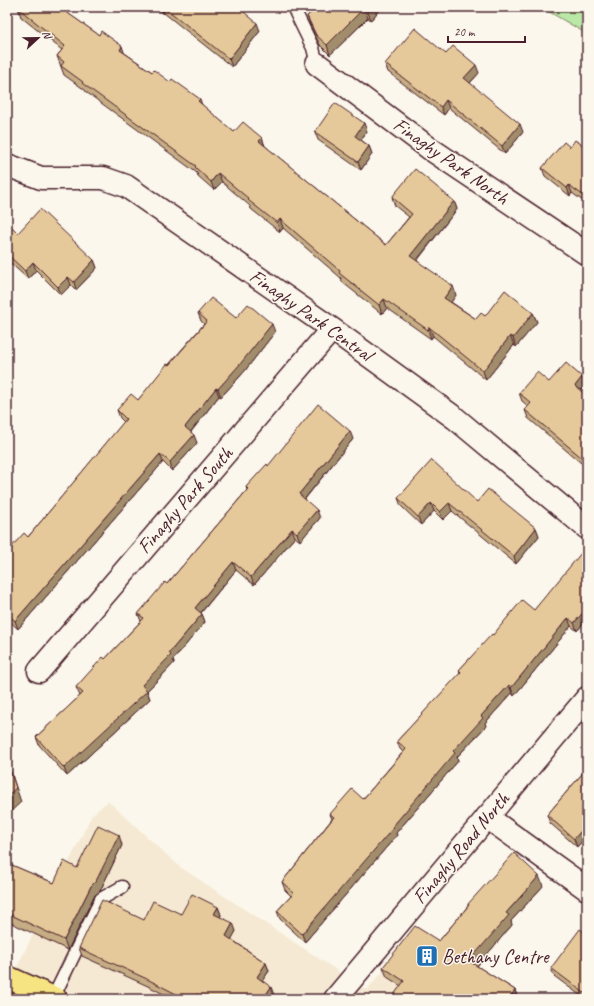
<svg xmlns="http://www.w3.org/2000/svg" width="594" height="1006" font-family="Caveat,sans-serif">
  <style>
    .built { fill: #f5e9d3 }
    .forest { fill: url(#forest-crowns); stroke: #828468 }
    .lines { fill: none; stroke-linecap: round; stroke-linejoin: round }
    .lane-casing { stroke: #4a1f2b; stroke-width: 15 }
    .street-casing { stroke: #4a1f2b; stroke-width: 25 }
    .secondary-casing { stroke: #4a1f2b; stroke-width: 25 }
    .primary-casing { stroke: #4a1f2b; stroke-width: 25 }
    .lane { stroke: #fbf7ec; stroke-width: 12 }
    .street { stroke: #fbf7ec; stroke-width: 22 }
    .secondary { stroke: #fbf7ec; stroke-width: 22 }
    .primary { stroke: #f6e381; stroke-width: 22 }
    .wall { fill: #c6ad84; stroke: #4a1f2b }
    .shaded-wall { fill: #a18d6c; stroke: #4a1f2b }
    .building { fill: #e6c99a; stroke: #4a1f2b }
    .labels { text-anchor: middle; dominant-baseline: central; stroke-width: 3; stroke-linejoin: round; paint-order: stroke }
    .street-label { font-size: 20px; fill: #4a1f2b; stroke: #fbf7ec }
    .poi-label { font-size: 20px; fill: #4a1f2b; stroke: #fbf7ec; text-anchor: start }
  </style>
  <defs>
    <pattern id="forest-crowns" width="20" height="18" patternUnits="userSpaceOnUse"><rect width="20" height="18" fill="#bae8a6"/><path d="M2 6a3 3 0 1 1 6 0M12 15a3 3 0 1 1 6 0" fill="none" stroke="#a1c78f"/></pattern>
  </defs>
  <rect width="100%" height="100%" fill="#fbf7ec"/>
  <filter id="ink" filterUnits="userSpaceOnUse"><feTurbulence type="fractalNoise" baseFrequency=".025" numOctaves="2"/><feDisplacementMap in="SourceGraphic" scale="8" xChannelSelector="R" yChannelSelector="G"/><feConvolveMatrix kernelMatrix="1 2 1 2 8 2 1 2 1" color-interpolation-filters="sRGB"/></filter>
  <g filter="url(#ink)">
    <path class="built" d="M108 801 180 867 367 990 418 930 520 999H7V987L92 815Z"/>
    <path class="forest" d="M541 7H587V34Z"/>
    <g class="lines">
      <g class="lane-casing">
        <path id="lane" d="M293 7 313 48 317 64
          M53 998 101 899 122 887"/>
      </g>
      <g class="street-casing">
        <path id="street" d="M317 64 429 148 587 254
          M7 165 41 178H103L126 186 332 329 455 418 587 528
          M39 671 332 329
          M487 817 587 889"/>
      </g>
      <g class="secondary-casing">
        <path id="secondary" d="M335 999 587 698"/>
      </g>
      <g class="primary-casing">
        <path id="primary" d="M7 977 56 999"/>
      </g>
      <use href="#lane" class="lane"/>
      <use href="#street" class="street"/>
      <use href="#secondary" class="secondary"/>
      <use href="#primary" class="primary"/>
    </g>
    <path class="wall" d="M19 7H62L63 10 152 72 202 105 234 132 262 138 265 146 386 245 409 217 395 206 392 197 454 201 457 209 417 261 456 295 451 302 476 319 485 316 533 313 537 322 516 347 514 345 486 380 433 336 431 339 387 308 382 314 342 282 341 278 283 228 280 232 251 209 250 206 222 182 214 190 198 176 197 173 86 92 85 90 64 75 57 56 62 50 21 17 18 8Z
      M154 7H238L260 31 232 67 164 13 163 14Z
      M317 7H382L371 20 368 18 330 55 320 45 311 27 307 16Z
      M446 54 479 73 470 83 523 132 505 154 449 108 444 115 388 72 385 64Z
      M367 131 361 140 369 146 372 154 361 170 318 140 315 132Z
      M570 147 587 148V204L572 193 570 196 545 176 542 168Z
      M7 222 18 233 94 260 97 268 76 290 71 285 61 295 36 270 28 279 7 260Z
      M198 313 236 318 275 332 244 372 221 397 219 396 191 432 197 443 172 471 163 462 18 629 7 619V552L28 537 124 422 120 418 117 410 138 400 204 324 201 321Z
      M582 377 585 385 580 390 587 396V468L528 418 525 410 528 406 522 401 519 393 549 382Z
      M353 439 305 499 320 518 300 541 295 537 254 585 236 570 201 613 202 614 205 622 173 660 174 663 147 691 150 699 67 776 39 745 36 737 80 696 76 687 105 659 141 621 138 614 167 584 247 490 246 487 268 466Z
      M398 498 477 502 536 528 539 536 516 564 452 511 443 520 434 511 421 525 401 506Z
      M587 557V619L577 631 571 626 514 696 512 693 485 723 486 726 457 757 458 761 396 833 397 835 305 942 280 919 277 911 291 896 285 890 282 882 332 819 330 814 363 799 403 752 400 749 397 741 460 674 459 670 493 635 534 610Z
      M587 768V836L577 847 550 823 547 815Z
      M122 845 100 891 94 896 68 950 7 921V863L54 883 77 868Z
      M543 886 511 921 512 925 477 966 515 990 518 999H391L401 986 387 977 383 967 439 941 468 906V904Z
      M218 907 221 915 220 917 236 931 231 939 266 963 269 971 262 981 274 995 271 999H173L150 987 82 956 79 948 144 920 181 914Z
      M587 935V999H585L554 976 551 968Z"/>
    <path class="shaded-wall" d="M161 7H162L164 13 163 14Z
      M369 7H382L371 20 367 10Z
      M364 8 368 18 330 55 327 45Z
      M257 23 260 31 232 67 229 59Z
      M122 46 125 55 120 50Z
      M476 65 479 73 467 86 464 78Z
      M200 99 203 108 198 101Z
      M446 100 449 108 444 115 441 107Z
      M364 123 367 131 358 144 355 136Z
      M520 124 523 132 505 154 502 146Z
      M262 138 265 147 259 141Z
      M369 146 372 154 361 170 358 162Z
      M218 173 222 182 214 190 211 182Z
      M569 185 572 193 570 196 567 188Z
      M454 201 457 209 413 265 410 256Z
      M280 219 283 228 280 232 277 223Z
      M94 260 97 268 76 290 74 282Z
      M33 262 36 270 28 279 25 271Z
      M68 277 71 285 61 295 58 287Z
      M453 286 456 295 448 307 444 298Z
      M384 299 387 308 382 314 379 305Z
      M533 313 537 322 516 347 513 338Z
      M272 324 275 332 244 372 221 397 218 389Z
      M429 327 433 336 431 339 428 330Z
      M510 336 514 345 486 380 483 371Z
      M582 377 585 385 578 394 575 386Z
      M216 388 219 396 188 435 185 427Z
      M350 431 353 439 302 502 299 494Z
      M194 435 197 443 172 471 170 462Z
      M160 454 163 462 18 629 15 621Z
      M431 503 434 511 421 525 418 517Z
      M449 503 452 511 443 520 440 512Z
      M317 510 320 518 300 541 297 533Z
      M536 528 539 536 516 564 514 556Z
      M292 529 295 537 254 585 251 577Z
      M233 562 236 570 198 616 195 608Z
      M587 608V619L577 631 574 623Z
      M202 614 205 622 173 660 174 663 147 691 150 699 67 776 64 768 142 685Z
      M568 618 571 626 514 696 511 688Z
      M509 685 512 693 485 723 486 726 457 757 458 761 396 833 397 835 305 942 302 934 393 826 481 716Z
      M7 760 21 802 7 815Z
      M587 824V836L577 847 574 839Z
      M119 835 122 845 100 891 94 896 68 950 64 940 91 886Z
      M539 876 543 886 511 921 512 925 473 971 469 961 506 913Z
      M218 907 221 915 217 922 214 914Z
      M233 923 236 931 229 944 226 936Z
      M266 963 269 971 259 985 257 977Z
      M271 987 274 995 271 999H263Z
      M515 990 518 999H509Z
      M197 994 199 999H194Z"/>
    <path class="building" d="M19 7H59L99 35 101 31 122 46 120 50 152 72 154 70 170 82 172 79 200 99 198 101 234 132 243 122 262 138 259 141 386 245 412 214 392 197 415 169 454 201 410 256 453 286 444 298 476 319 481 313 485 316 505 290 533 313 513 338 510 336 483 371 429 327 428 330 384 299 379 305 339 273 340 271 280 219 277 223 248 200 249 199 218 173 211 182 195 167 196 166 82 83 83 82 61 66 64 62 57 56 65 46 18 8Z
      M164 7H238L257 23 229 59Z
      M317 7H369L367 10 364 8 327 45 316 35 307 16Z
      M415 28 446 54 453 46 476 65 464 78 520 124 502 146 446 100 441 107 385 64Z
      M335 103 364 123 355 136 369 146 358 162 315 132Z
      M575 140 587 148V198L569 185 567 188 542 168 564 142 570 147Z
      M40 209 94 260 74 282 68 277 58 287 33 262 25 271 7 254V222L18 233Z
      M211 298 236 318 248 304 272 324 241 363 218 389 216 388 185 427 194 435 170 462 160 454 15 621 7 613V552L24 533 28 537 126 419 117 410 131 394 138 400 167 364 169 365 207 321 198 313Z
      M566 363 582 377 575 386 587 396V462L525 410 531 403 519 393 537 372 549 382Z
      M318 404 350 431 299 494 317 510 297 533 292 529 251 577 233 562 195 608 202 614 169 653 171 655 142 685 147 691 64 768 36 737 83 693 76 687 103 657 105 659 144 618 138 614 165 582 167 584 248 489 246 487 267 464 268 466Z
      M432 460 477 502 488 489 536 528 514 556 449 503 440 512 431 503 418 517 398 498Z
      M582 552 587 557V608L574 623 568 618 511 688 509 685 481 716 483 718 453 751 455 753 393 826 394 827 302 934 277 911 294 893 282 882 334 817 330 814 352 789 363 799 406 749 397 741 461 672 459 670 492 634 493 635 522 600 534 610Z
      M7 760 16 788 7 796Z
      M587 768V824L574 839 547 815Z
      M98 825 119 835 96 881 91 886 64 940 7 913V863L54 883 64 861 77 868Z
      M514 853 539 876 506 913 509 915 469 961 515 990 509 999H391L404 981 383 967 415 926 439 941 469 905 468 904Z
      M192 894 218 907 214 914 233 923 226 936 266 963 257 977 271 987 263 999H205L197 994 194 999H186L147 979 79 948 102 900 144 920 153 901 181 914Z
      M580 929 587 935V995L551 968Z"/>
  </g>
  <defs>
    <g id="building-square" transform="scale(1.15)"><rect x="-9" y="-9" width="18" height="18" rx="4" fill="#1f6fb2" stroke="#fbf7ec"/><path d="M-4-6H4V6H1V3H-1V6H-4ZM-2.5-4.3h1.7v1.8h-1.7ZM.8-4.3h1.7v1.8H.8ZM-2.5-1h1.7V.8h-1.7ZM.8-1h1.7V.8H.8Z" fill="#fff"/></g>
  </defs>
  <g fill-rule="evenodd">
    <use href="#building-square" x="427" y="956"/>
  </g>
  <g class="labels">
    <g class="street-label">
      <text transform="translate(451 161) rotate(35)">Finaghy Park North</text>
      <text transform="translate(311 315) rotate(35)">Finaghy Park Central</text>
      <text transform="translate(185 500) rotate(-49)">Finaghy Park South</text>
      <text transform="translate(461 848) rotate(-50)">Finaghy Road North</text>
    </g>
    <g class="poi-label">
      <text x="442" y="956">Bethany Centre</text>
    </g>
  </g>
  <rect width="594" height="1006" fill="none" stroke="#fbf7ec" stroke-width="24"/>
  <rect x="12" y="12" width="570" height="982" fill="none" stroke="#4a1f2b" stroke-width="1.5" filter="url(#ink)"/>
  <g transform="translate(38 38) rotate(68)" stroke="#fbf7ec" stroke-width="3" paint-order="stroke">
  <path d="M0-3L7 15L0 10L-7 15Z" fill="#4a1f2b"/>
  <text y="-6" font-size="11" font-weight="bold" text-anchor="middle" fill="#4a1f2b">N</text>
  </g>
  <path d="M448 36v6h77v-6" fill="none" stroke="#4a1f2b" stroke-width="2"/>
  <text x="454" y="36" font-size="12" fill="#4a1f2b" stroke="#fbf7ec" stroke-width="3" paint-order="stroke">20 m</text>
</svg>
